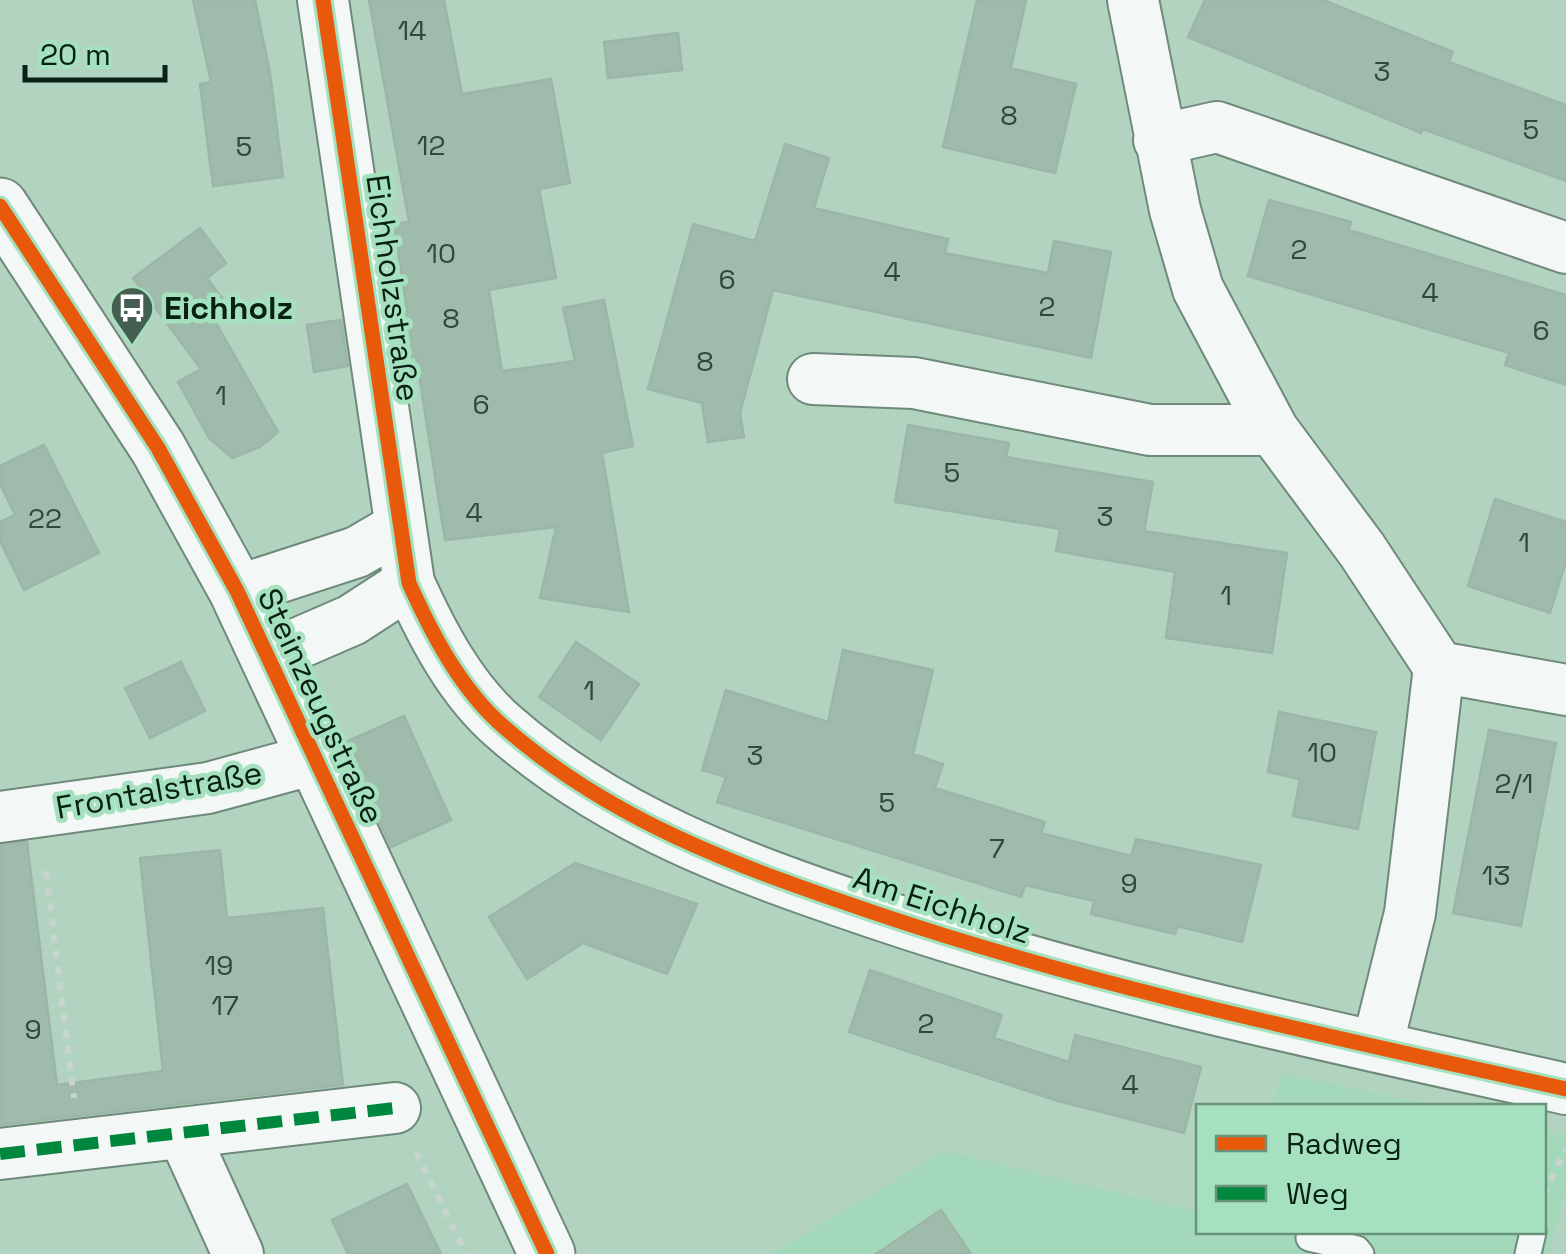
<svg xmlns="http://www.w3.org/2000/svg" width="1566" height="1254" font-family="'Space Grotesk',sans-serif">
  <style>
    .built { fill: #a4d8ba }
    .building { fill: #9fbbab; stroke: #9cb6a7; stroke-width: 2.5 }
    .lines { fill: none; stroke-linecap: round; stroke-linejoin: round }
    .lane-casing { stroke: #6f897b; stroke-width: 29 }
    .street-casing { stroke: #6f897b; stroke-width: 54 }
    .secondary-casing { stroke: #6f897b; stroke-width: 59 }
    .path { stroke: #c9d4ce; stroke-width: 6; stroke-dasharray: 8 8; stroke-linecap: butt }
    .lane { stroke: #f3f8f6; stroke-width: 25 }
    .street { stroke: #f3f8f6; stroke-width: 50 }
    .secondary { stroke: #f3f8f6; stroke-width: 55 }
    .quiet { stroke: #00873e; stroke-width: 12; stroke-dasharray: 25 12; stroke-linecap: butt }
    .cycleway-casing { stroke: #a5e1be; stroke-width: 21 }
    .cycleway { stroke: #e8590c; stroke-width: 15 }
    .labels { text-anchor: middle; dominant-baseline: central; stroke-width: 9; stroke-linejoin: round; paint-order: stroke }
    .number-label { font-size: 28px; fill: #30493c }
    .street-label { font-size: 32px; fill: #092115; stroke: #a5e1be }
    .poi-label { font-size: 32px; font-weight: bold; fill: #092115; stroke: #a5e1be; text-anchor: start }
  </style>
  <rect width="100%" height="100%" fill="#b2d3c0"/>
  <path class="built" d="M1282 1073 1436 1106H1273Z
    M1544 1130 1566 1135V1189L1548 1254H771L944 1151 1198 1212V1232H1544Z"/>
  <path class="building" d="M193 0H255L270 73 283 177 213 186 200 84 211 82Z
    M369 0H444L462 94 551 79 570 183 539 189 556 278 489 290 502 371 575 361 563 308 604 300 633 446 602 453 629 612 540 598 556 527 445 540 416 356 405 358 398 312 407 311 394 224 409 222Z
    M977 0H1026L1011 68 1076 84 1055 173 943 147Z
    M1205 0H1323L1453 52 1449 62 1566 105V181L1423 129 1421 133 1188 37Z
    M678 33 682 70 608 78 604 42Z
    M785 144 829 158 814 208 948 239 945 253 1048 273 1054 241 1111 252 1091 358 773 290 740 413 744 437 708 442 702 403 648 389 693 224 755 241Z
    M1269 200 1351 222 1349 230 1566 295V385L1505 365 1509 353 1248 276Z
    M200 228 226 263 207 278 227 305 212 316 278 432 260 447 232 458 209 438 178 382 201 369 133 278Z
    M341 320 348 366 314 372 307 325Z
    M908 425 1009 443 1006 457 1153 482 1144 531 1287 553 1272 653 1166 638 1175 572 1056 551 1060 529 895 502Z
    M44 445 99 553 24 590 0 541V522L15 515 0 484V466Z
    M1495 499 1566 522V561L1550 613 1468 586Z
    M576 642 639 684 601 740 539 697Z
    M843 650 933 670 913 754 943 764 935 788 1045 822 1041 833 1131 856 1136 839 1261 865 1242 942 1177 926 1175 934 1091 914 1094 901 1025 885 1021 897 717 802 726 777 702 770 726 690 828 722Z
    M181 662 205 711 150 738 125 688Z
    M1279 712 1376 732 1358 829 1293 816 1300 779 1268 772Z
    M404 716 451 820 391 847 344 743Z
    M1489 730 1556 743 1521 926 1453 913Z
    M27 842 57 1085 163 1071 140 858 220 850 227 918 323 908 343 1085 0 1125V845Z
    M575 863 697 904 667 974 583 943 527 979 489 917Z
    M870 970 1002 1015 994 1038 1069 1062 1075 1035 1201 1067 1184 1133 1058 1101 849 1032Z
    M407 1184 441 1254H348L332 1220Z
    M941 1210 971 1254H876Z"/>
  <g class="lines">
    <g class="lane-casing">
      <path id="lane" d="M1311 1232 1309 1238 1357 1249 1361 1254
        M1528 1254 1533 1232"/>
    </g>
    <g class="street-casing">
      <path id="street" d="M323 0 409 583C432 634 461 690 504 727 611 821 739 867 872 912 1099 989 1333 1037 1566 1089
        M1133 0 1175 210 1198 289 1273 430 1362 550 1439 667 1410 913 1377 1047
        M1159 140 1217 127 1566 248
        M813 379 914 383 1150 430H1273
        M237 591 357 552 400 527
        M269 656 352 620 409 583
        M1439 667 1566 690
        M0 817 208 788 318 758
        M183 1133 238 1254
        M0 1154 395 1108"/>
    </g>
    <g class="secondary-casing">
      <path id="secondary" d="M0 206 158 448 237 591 547 1254"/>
    </g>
    <path class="path" d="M46 871 74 1098
      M416 1152 466 1254
      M1544 1195 1566 1149"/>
    <use href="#lane" class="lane"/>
    <use href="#street" class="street"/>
    <use href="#secondary" class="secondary"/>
    <path class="quiet" d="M0 1154 395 1108"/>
    <g class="cycleway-casing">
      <path id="cycleway" d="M323 0 409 583C432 634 461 690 504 727 611 821 739 867 872 912 1099 989 1333 1037 1566 1089
        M0 206 158 448 237 591 547 1254"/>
    </g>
    <use href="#cycleway" class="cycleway"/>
  </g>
  <defs>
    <g id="bus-pin" transform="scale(2.25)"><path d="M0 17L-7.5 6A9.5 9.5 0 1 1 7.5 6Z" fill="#445f51" stroke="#a5e1be"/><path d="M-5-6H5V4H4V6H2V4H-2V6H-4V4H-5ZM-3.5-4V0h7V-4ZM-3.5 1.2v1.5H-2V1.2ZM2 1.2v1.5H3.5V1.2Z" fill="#fff"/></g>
  </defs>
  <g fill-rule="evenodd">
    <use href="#bus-pin" x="132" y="308"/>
  </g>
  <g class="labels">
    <g class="number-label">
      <text x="412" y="30">14</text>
      <text x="1382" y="71">3</text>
      <text x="1009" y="115">8</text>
      <text x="1531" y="129">5</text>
      <text x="431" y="145">12</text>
      <text x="244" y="146">5</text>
      <text x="1299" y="249">2</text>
      <text x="441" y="253">10</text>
      <text x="892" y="271">4</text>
      <text x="727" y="279">6</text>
      <text x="1430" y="292">4</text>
      <text x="1047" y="306">2</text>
      <text x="451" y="318">8</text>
      <text x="1541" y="330">6</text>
      <text x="705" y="361">8</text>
      <text x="221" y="395">1</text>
      <text x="481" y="404">6</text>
      <text x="952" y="472">5</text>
      <text x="474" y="512">4</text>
      <text x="1105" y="516">3</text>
      <text x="45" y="518">22</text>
      <text x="1524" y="542">1</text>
      <text x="1226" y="595">1</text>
      <text x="589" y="690">1</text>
      <text x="1322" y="752">10</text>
      <text x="755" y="755">3</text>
      <text x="1514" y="783">2/1</text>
      <text x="887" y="802">5</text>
      <text x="997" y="848">7</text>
      <text x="1496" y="875">13</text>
      <text x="1129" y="883">9</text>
      <text x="219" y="965">19</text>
      <text x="225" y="1005">17</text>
      <text x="926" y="1023">2</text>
      <text x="33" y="1029">9</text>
      <text x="1130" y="1084">4</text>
    </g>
    <g class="street-label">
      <text transform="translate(393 288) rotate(82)">Eichholzstraße</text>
      <text transform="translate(321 706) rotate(65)">Steinzeugstraße</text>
      <text transform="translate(159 790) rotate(-10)">Frontalstraße</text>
      <text transform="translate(942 905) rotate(18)">Am Eichholz</text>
    </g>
    <g class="poi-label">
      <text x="164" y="308">Eichholz</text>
    </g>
  </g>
  <rect x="1196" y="1104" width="350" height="130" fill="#a5e1be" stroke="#67947a" stroke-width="2.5"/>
  <rect x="1216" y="1136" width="50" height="15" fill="#e8590c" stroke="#67947a" stroke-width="2.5"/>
  <text x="1286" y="1154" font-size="30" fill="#092115">Radweg</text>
  <rect x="1216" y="1186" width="50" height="15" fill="#00873e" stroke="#67947a" stroke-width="2.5"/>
  <text x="1286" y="1204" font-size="30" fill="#092115">Weg</text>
  <path d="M25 65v15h140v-15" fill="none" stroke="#092115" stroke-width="5"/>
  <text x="40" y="65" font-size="30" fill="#092115" stroke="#a5e1be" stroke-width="8" paint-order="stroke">20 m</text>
</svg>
